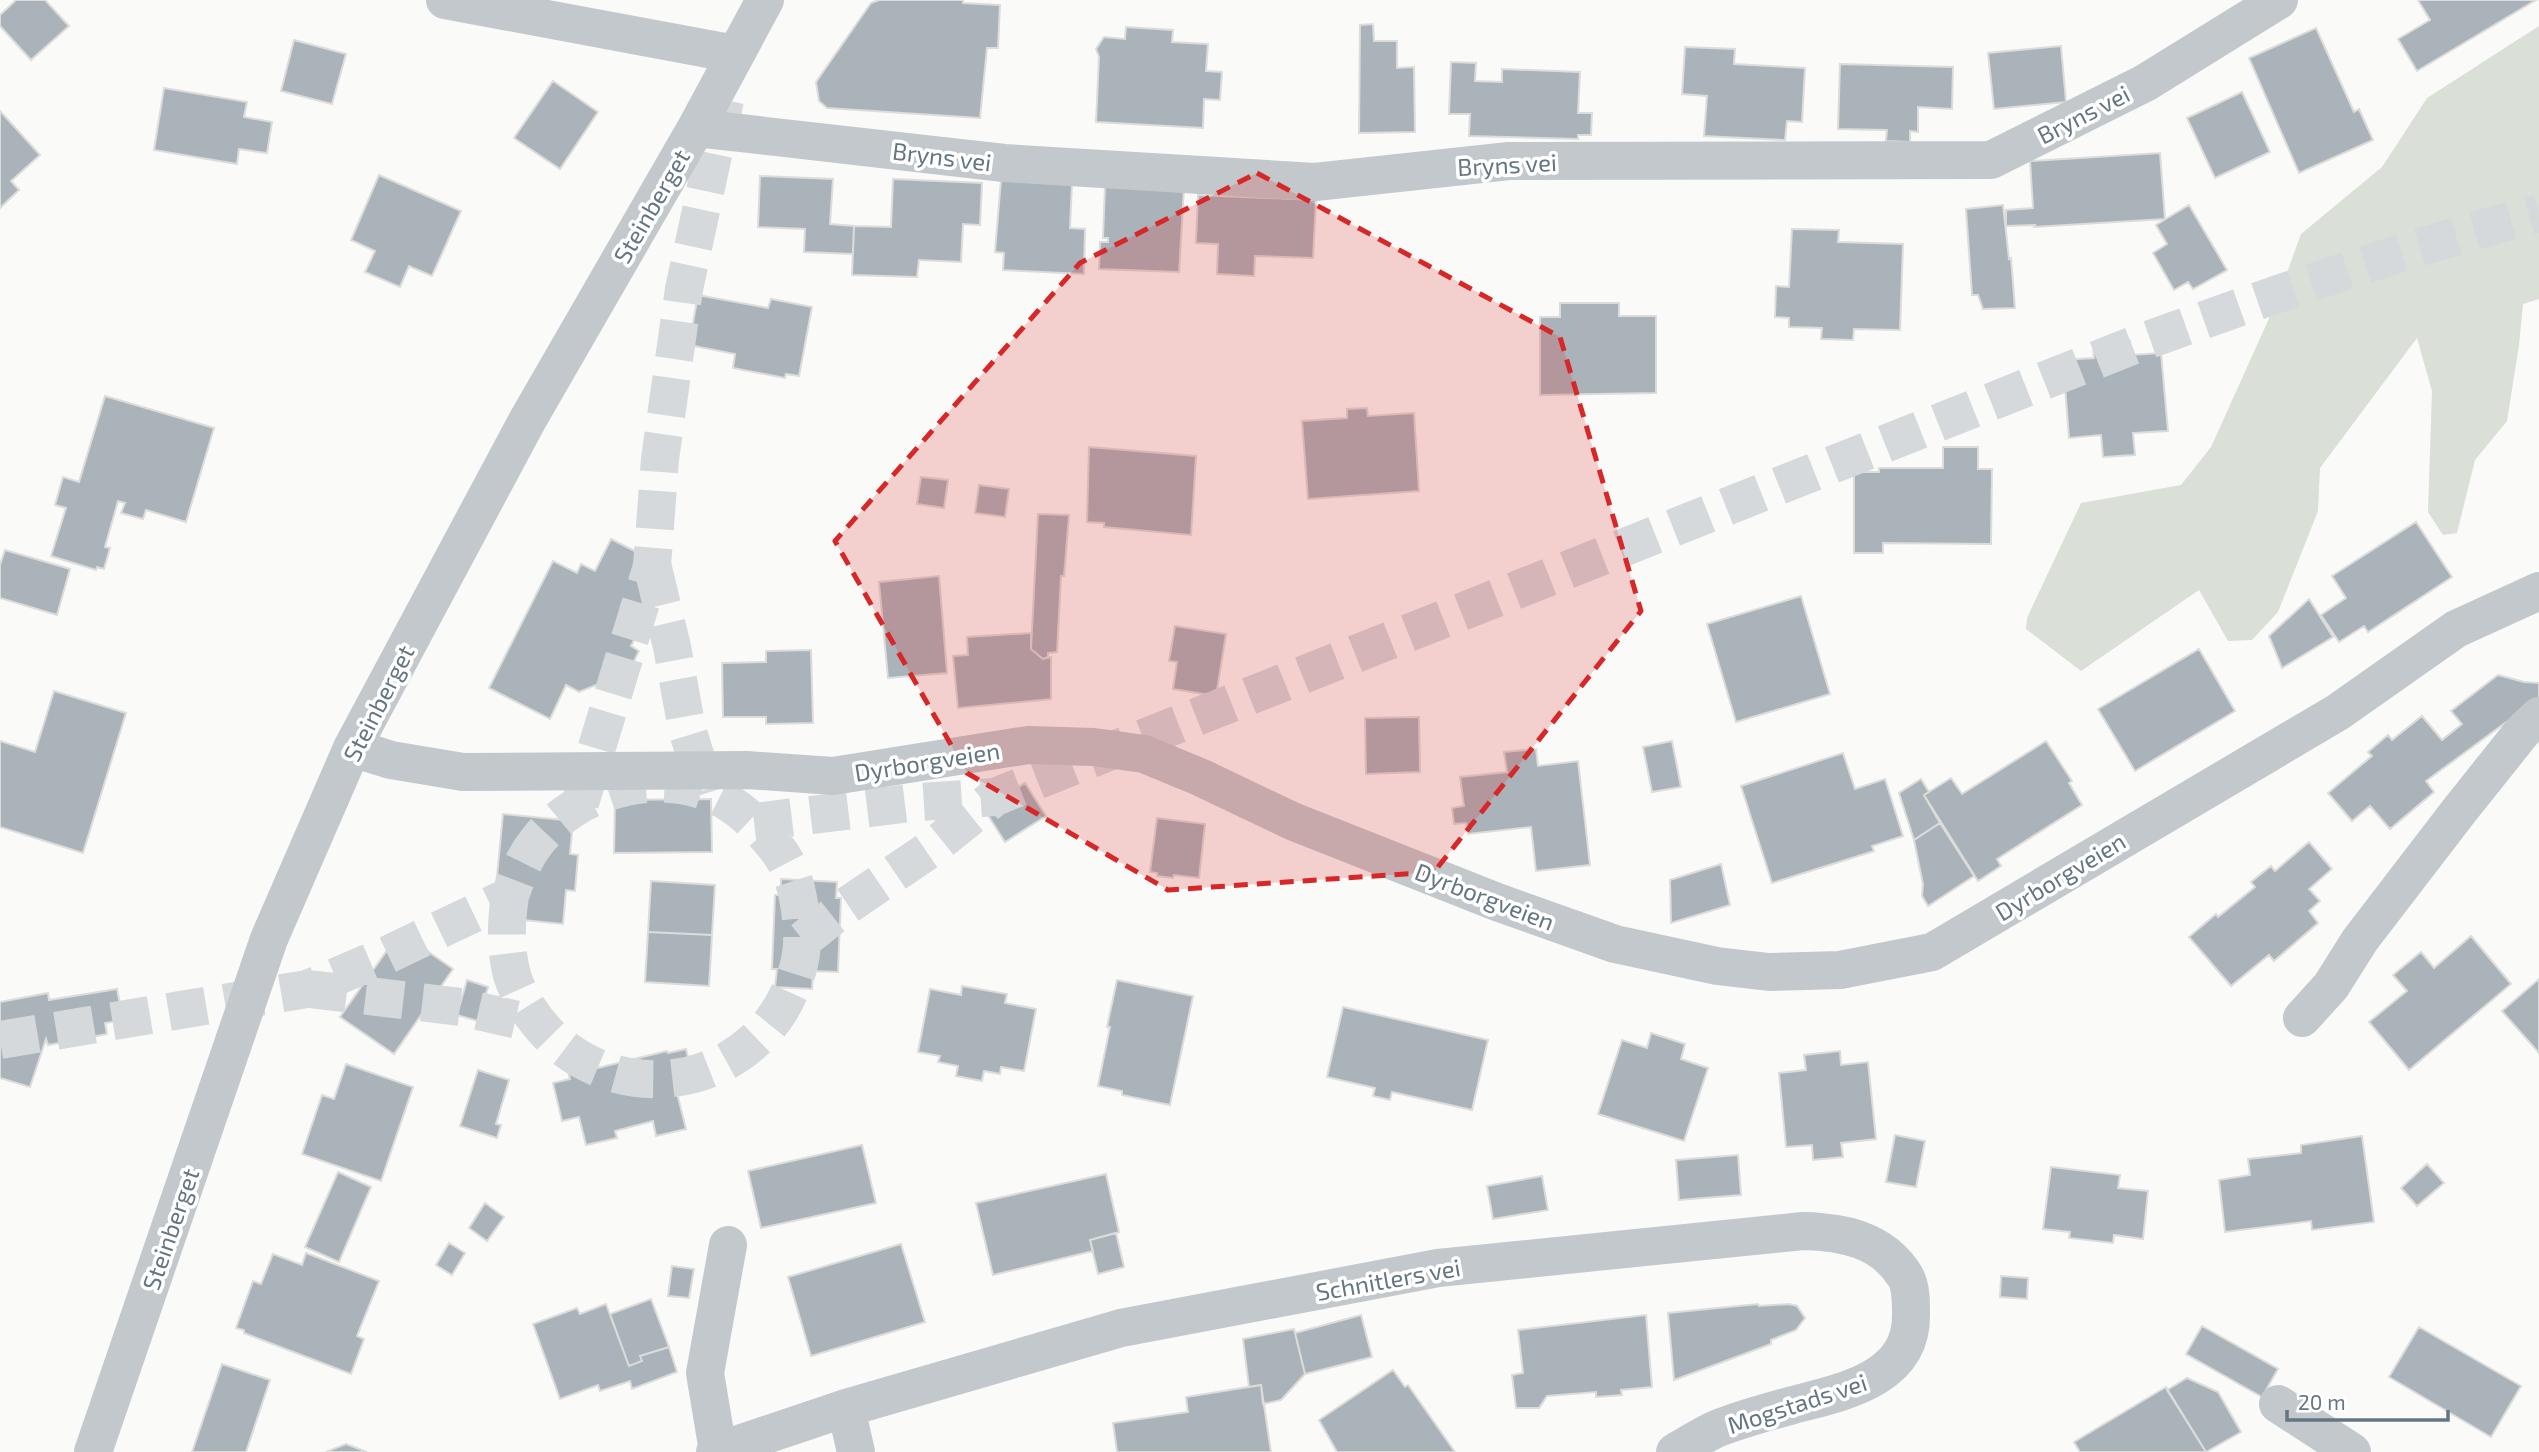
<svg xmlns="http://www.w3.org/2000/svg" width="2539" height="1452" font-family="'Exo 2',sans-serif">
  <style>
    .green { fill: #dadfd7 }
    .building { fill: #aab3b9; stroke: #dcdcda; stroke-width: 2 }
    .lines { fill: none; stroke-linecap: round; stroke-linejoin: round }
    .highway-tunnel { stroke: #d5d9db; stroke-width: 38; stroke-dasharray: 38 19; stroke-linecap: butt }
    .minor { stroke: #c3c8cc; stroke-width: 38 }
    .marked { fill: #d62828; fill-opacity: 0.2; stroke: #d62828; stroke-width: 5; stroke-dasharray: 14 9; stroke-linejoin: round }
    .labels { text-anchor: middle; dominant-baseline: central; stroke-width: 7; stroke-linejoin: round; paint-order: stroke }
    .street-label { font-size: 24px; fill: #657683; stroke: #fff }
  </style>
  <rect width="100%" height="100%" fill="#fafaf8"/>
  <path class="green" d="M2539 26V299L2523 304 2519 345 2507 421 2475 460 2457 533 2443 535 2428 512 2432 391 2417 338 2320 468 2318 511 2278 612 2252 640 2228 641 2199 590 2081 671 2026 629 2027 618 2081 503 2181 485 2211 447 2276 303 2301 234 2382 167 2427 98Z"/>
  <path class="building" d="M16 0H45L69 26 31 60 0 26V15Z
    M879 0H963V3L1000 5 998 48H987L980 118 827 108 819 101 816 82 871 3Z
    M2418 0H2536L2417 71 2398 39 2430 20Z
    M1373 24 1374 41H1397V68L1414 67 1415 132 1359 133 1360 25Z
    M1126 27 1173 30 1172 42 1208 44 1206 71 1222 72 1220 100 1204 99 1203 128 1096 122 1099 57 1096 49 1104 37 1125 39Z
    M2316 28 2354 112 2359 109 2373 140 2299 173 2249 58Z
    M294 40 346 54 332 104 281 91Z
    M2061 46 2066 102 1994 109 1988 53Z
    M1685 47 1735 49 1734 64 1805 68 1802 122 1787 121 1785 140 1704 136 1707 96 1682 94Z
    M1451 62 1476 63 1475 81 1502 82V69L1580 72 1578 113H1592L1591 135H1578V139L1469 136 1470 114H1449Z
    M1840 64 1953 67 1952 109 1918 107V132L1910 131V142L1886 141 1887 130 1838 129Z
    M553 81 598 112 560 169 514 138Z
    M164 88 247 102 244 117 272 122 267 153 239 149 237 164 154 150Z
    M2242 92 2270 152 2215 178 2187 118Z
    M0 111 40 155 11 181 19 190 0 208Z
    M2160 153 2165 219 2034 227 2035 225 2006 226V210L2033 208 2030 161Z
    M379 175 461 211 432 276 409 266 400 287 365 272 375 251 351 240Z
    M760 176 833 179 830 224 854 226 853 254 804 252 805 229 758 227Z
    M893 179 982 183 980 225 963 224 961 262 919 260 917 277 852 275 854 226 891 227Z
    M1001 180 1072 183 1070 228 1085 229 1084 274 1003 270 1004 253 995 252Z
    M1105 186 1184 189 1179 272 1099 269 1100 242H1108V238H1103Z
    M1198 195 1316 200 1313 258 1255 256 1254 276 1217 274 1218 244 1196 243Z
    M2003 205 2009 259 2011 258 2015 308 1983 309 1978 295H1972L1966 209Z
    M2189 205 2227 270 2193 289 2188 282 2174 290 2153 253 2167 244 2156 225Z
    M1792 229 1839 230 1838 242 1903 244 1900 330 1854 329 1853 340 1821 339 1822 328 1789 327V318L1775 317 1776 286 1789 287Z
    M698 295 768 308 771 299 812 307 799 376 786 374 785 378 733 368 735 354 689 345Z
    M1560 303H1619V316H1656V393L1540 395V317H1560Z
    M2130 341 2131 355 2161 353 2168 431 2133 433 2135 455 2103 457 2101 435 2069 438 2063 360 2094 358 2093 344Z
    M105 396 214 428 186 522 146 510 143 519 121 513 125 503 118 501 105 547 110 548 104 569 97 567 96 570 51 556 66 508 55 505 63 477 79 482Z
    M1367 408 1368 416 1414 413 1419 491 1308 499 1302 421 1347 418V409Z
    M1089 447 1196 456 1191 535 1104 527V523L1087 522Z
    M1943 447H1978V469H1992L1991 544 1883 543V553H1854V472H1879V468H1943Z
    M921 477 948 480 944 508 917 504Z
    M979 485 1009 489 1005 517 975 513Z
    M1038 514 1069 515 1064 576H1061L1057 652 1048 653V657L1043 659 1031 649Z
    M2416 522 2452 577 2368 632 2364 626 2339 642 2321 615 2346 598 2332 576Z
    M611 539 670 569 631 646 639 651 633 663 611 679 579 692 566 685 550 719 489 688 553 561 577 573 581 564 595 571Z
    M5 550 70 569 57 615 0 598V565Z
    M939 576 947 673 888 678 879 582Z
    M1801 596 1830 694 1736 722 1707 624Z
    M2309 599 2333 637 2282 668 2269 636Z
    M1175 626 1226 634 1216 696 1173 689 1177 662 1169 661Z
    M1031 633V649L1043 659 1051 657V699L958 708 953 656 968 655 967 637Z
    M2199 649 2235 711 2135 771 2098 709Z
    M811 650 813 723 766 724V717H723L722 663 766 662V651Z
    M2498 675 2524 682 2539 683V698L2426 781 2434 792 2390 829 2370 806 2352 821 2328 793 2372 756 2368 752 2388 735 2392 740 2422 716 2442 740 2462 724 2451 711Z
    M54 691 126 713 83 853 0 827V741L35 752Z
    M1419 717 1420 772 1366 774 1365 718Z
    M1672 741 1681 787 1652 792 1643 747Z
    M2046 741 2072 781 2069 783 2082 805 1997 859 2001 866 1978 881 1924 795 1951 778 1962 794Z
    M1536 749 1538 766 1578 761 1590 865 1536 871 1531 827 1468 834 1466 823 1454 824 1452 808 1464 806 1460 777 1507 772 1504 752Z
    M1843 753 1855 789 1885 779 1903 836 1872 846 1874 851 1772 883 1741 786Z
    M1921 779 1929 792 1924 795 1940 823 1914 840 1899 793Z
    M1025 783 1046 816 1005 842 984 809Z
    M711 799 712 852 614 853 615 800Z
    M503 814 573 821 570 854 578 855 575 891 566 890 563 924 493 917Z
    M1157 818 1205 824 1199 878 1174 875 1173 878 1157 876V873L1150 872Z
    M1940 823 1974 876 1928 906 1922 896 1923 884 1914 840Z
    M2309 842 2332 869 2309 889 2320 901 2309 911 2318 923 2274 961 2269 955 2231 986 2189 937 2216 914 2218 917 2255 887 2251 882 2271 866 2275 871Z
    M1721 864 1730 905 1671 923 1670 880Z
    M781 879 837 882 836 898H841L838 972 813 971 812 989 775 987 777 969H772L775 895H781Z
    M651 881 715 885 712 935 648 932Z
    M400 932 453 969 394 1054 340 1017Z
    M648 932 712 935 709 986 645 982Z
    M2471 936 2511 984 2409 1070 2369 1022 2407 991 2393 975 2421 952 2434 968Z
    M2539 979V1053L2502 1011Z
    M467 980 488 987 478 1021 457 1015Z
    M1117 980 1193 996 1170 1105 1122 1095V1091L1098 1086 1110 1027H1107Z
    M962 986 1007 994 1005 1003 1036 1009 1024 1071 1001 1067 1000 1074 984 1071 982 1081 956 1076 958 1066 938 1062 940 1056 918 1052 930 989 961 995Z
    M117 989 123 1020 105 1023 107 1034 48 1045 46 1039 30 1087 0 1078V1002L48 993 49 1000Z
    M1343 1007 1488 1040 1472 1110 1392 1092 1390 1100 1373 1096 1375 1088 1327 1077Z
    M1651 1033 1685 1044 1681 1059 1708 1068 1684 1141 1598 1114 1622 1040 1647 1048Z
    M686 1049 695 1085 676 1089 686 1129 656 1136 653 1121 615 1131 617 1138 586 1145 579 1117 562 1121 553 1083 570 1079 569 1075 667 1051 668 1053Z
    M1840 1051 1841 1065 1868 1062 1876 1139 1841 1143 1843 1157 1813 1160 1812 1145 1786 1147 1779 1073 1806 1070 1804 1055Z
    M346 1064 413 1087 381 1181 302 1154 322 1095 334 1099Z
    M478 1070 509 1080 496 1124 501 1125 497 1138 460 1126Z
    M1895 1135 1925 1141 1916 1187 1886 1182Z
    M2362 1136 2374 1222 2312 1230 2311 1221 2225 1232 2219 1180 2250 1175 2248 1159 2301 1153V1145Z
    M862 1145 876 1203 761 1228 748 1171Z
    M1738 1155 1741 1195 1679 1200 1676 1160Z
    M2427 1164 2444 1183 2417 1206 2401 1188Z
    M2051 1167 2120 1175 2118 1188 2148 1191 2143 1239 2114 1235 2113 1243 2069 1238 2070 1232 2043 1229Z
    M338 1172 371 1187 339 1262 305 1247Z
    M1106 1174 1119 1232 1090 1240 1093 1251 993 1275 976 1203Z
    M1542 1176 1548 1210 1493 1219 1487 1186Z
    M485 1203 504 1217 487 1241 469 1228Z
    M1116 1233 1124 1267 1098 1274 1090 1240Z
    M449 1243 465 1253 452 1275 436 1265Z
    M901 1244 925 1322 811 1356 788 1277Z
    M306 1253 379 1281 357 1336 364 1339 351 1374 244 1333V1330L236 1328 253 1281 261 1284 273 1254 302 1265Z
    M672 1266 694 1269 689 1298 668 1296Z
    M2001 1276 2028 1278 2027 1299 2000 1297Z
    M651 1299 669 1347 640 1356 642 1361 629 1366 610 1314Z
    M606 1304 629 1366 642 1361 640 1356 669 1347 677 1372 632 1389 630 1381 600 1391 598 1385 560 1399 533 1324 577 1308 580 1314Z
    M1758 1304 1759 1306 1789 1304 1797 1306 1805 1318 1796 1330 1771 1340V1344L1674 1380 1668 1313Z
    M1361 1315 1372 1357 1305 1374 1295 1333Z
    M1646 1315 1652 1387 1621 1390 1622 1395 1596 1397V1392L1547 1396 1539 1408H1516L1512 1375 1523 1373 1518 1330Z
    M2202 1326 2278 1369 2262 1397 2186 1354Z
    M2419 1327 2521 1386 2491 1437 2389 1377Z
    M1294 1329 1305 1374 1281 1400 1263 1404 1261 1385 1249 1387 1243 1339Z
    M222 1364 270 1380 246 1452H192Z
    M1393 1370 1405 1387 1408 1385 1455 1452H1337L1319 1420Z
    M2187 1378 2218 1392 2241 1432 2206 1452 2167 1390Z
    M1261 1385 1271 1452H1117L1113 1423 1188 1412 1186 1397Z
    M2166 1387 2206 1452H2080L2074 1442Z
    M346 1444 367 1452H326Z"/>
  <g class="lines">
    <path class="highway-tunnel" d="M653 568 672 647 687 729 707 793
      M580 803 652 566 660 459 684 289 725 100
      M754 822 919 802 995 797
      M803 940 842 909 929 850 995 797 2134 345C2268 297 2402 249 2539 213
      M309 989 461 1007 539 1025
      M0 1040 307 989 387 955 510 896C517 876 524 857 538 840 581 787 663 766 724 800 745 812 760 828 775 846 795 870 800 901 802 930 804 958 794 987 780 1010 729 1091 619 1102 551 1037 534 1020 519 998 512 975 505 949 506 922 510 896"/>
    <path class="minor" d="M445 0 735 54
      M696 128 1004 163 1315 182 1509 161 1991 160 2145 83 2279 0
      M352 748 391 760 463 772 747 770 833 776 1028 745 1094 747 1144 754 1202 778 1292 821 1497 902 1615 944 1717 966 1769 972 1840 970 1932 952 2338 712 2456 629 2539 591
      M2302 1018 2331 986 2360 940 2459 811 2522 732 2539 716
      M2278 1404 2352 1452
      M846 1408 856 1452
      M718 1451 705 1373 728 1245
      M93 1452 269 939 352 748 527 421 696 128 765 0
      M715 1452 846 1408 1121 1328 1438 1268 1803 1231C1842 1232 1882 1239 1905 1276 1911 1286 1911 1301 1911 1313 1913 1379 1843 1392 1793 1405 1771 1411 1749 1417 1727 1425 1709 1430 1692 1443 1675 1452"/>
  </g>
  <path class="marked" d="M1257 173 1560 337 1641 611 1434 872 1168 890 967 773 835 541 1080 263Z"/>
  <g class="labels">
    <g class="street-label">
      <text transform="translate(2083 114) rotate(-27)">Bryns vei</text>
      <text transform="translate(942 156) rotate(7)">Bryns vei</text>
      <text transform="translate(1507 164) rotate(-3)">Bryns vei</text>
      <text transform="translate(651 206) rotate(-60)">Steinberget</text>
      <text transform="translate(378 703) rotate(-63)">Steinberget</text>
      <text transform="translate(927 761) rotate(-9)">Dyrborgveien</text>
      <text transform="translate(2060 876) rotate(-31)">Dyrborgveien</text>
      <text transform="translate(1485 896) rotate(21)">Dyrborgveien</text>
      <text transform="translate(170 1229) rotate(-71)">Steinberget</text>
      <text transform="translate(1388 1279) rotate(-10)">Schnitlers vei</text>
      <text transform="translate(1797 1403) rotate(-18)">Mogstads vei</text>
    </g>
  </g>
  <path d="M2287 1410v10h161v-10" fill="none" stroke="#657683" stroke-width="3.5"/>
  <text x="2298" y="1410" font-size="21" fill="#657683" stroke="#ffffff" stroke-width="5" paint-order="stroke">20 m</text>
</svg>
